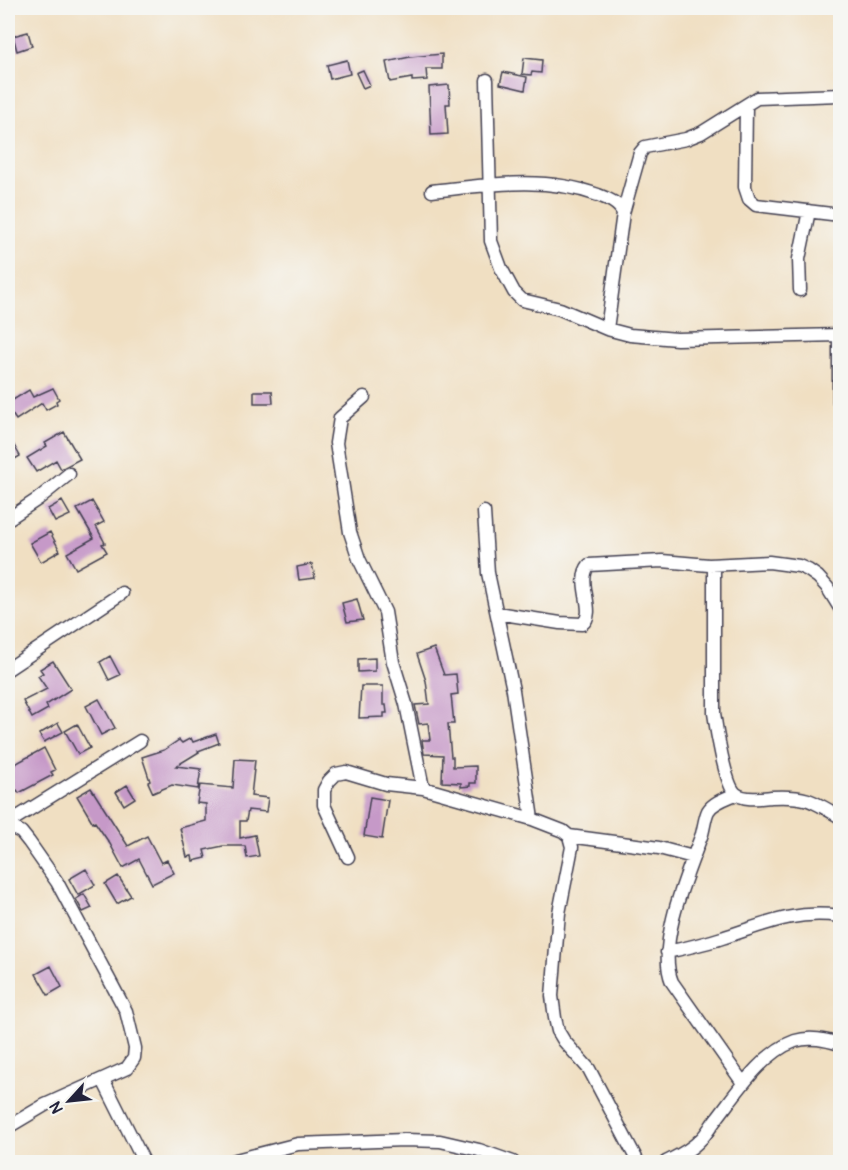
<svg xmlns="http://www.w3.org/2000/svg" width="848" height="1170" font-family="Pangolin,sans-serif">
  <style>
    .building { fill: #c699c8 }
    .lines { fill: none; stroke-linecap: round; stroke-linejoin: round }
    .street-casing { stroke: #413e4f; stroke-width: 15 }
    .street { stroke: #fff; stroke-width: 12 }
  </style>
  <rect width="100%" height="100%" fill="#f6f6f2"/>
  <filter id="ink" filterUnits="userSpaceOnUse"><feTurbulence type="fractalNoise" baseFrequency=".0167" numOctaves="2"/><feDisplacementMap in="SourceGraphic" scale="12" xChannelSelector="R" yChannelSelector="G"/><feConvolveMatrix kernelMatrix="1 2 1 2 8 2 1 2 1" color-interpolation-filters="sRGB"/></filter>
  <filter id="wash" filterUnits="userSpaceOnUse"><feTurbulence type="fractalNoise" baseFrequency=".008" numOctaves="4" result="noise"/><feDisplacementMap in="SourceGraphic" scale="24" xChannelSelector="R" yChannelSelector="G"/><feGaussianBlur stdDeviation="1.35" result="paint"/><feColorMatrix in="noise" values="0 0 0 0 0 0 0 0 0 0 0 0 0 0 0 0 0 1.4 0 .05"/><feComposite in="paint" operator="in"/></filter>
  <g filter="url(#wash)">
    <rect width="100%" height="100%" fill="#f0dfc2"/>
    <g id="blocks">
      <path class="building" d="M28 32 32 46 17 51 13 36Z
        M442 54V69H426L427 80 412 81V78L390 82 386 62 410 57Z
        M524 58 542 60 541 73 532 72 531 75 522 74Z
        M347 60 350 74 330 79 327 65Z
        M363 70 370 85 363 88 356 73Z
        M503 72 527 77 525 90 500 84Z
        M449 85 450 104H446L448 134 431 135 429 87Z
        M53 388 59 399 56 401 57 404 46 410 42 403 16 420 8 408V403L29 390 33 397Z
        M254 391H272L273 403H254Z
        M64 432 80 459 61 469 56 460 36 472 27 458 47 446 45 443Z
        M8 435 20 456 8 463Z
        M62 501 70 515 55 522 48 509Z
        M92 501 104 522 96 526 105 543 102 544 107 552 76 569 67 553 94 538 77 509Z
        M50 532 60 551 41 562 30 543Z
        M312 564 315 578 299 580 297 567Z
        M357 599 363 620 347 622 342 603Z
        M434 648 444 675 456 674 458 694 451 695 454 724H448L451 757H453V767L476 766V783H470V786L461 787V783L442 782 443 755 424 754 422 740H430L428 723 419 724 415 705 429 704 426 681 417 654Z
        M110 656 120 675 109 680 100 662Z
        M375 658V671L358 672V659Z
        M53 661 71 689 46 705 48 709 32 718 23 701 47 689 38 676 43 673 40 669Z
        M361 686H383V705H386L387 713H384V717L359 718Z
        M99 699 115 728 101 735 86 706Z
        M58 723 63 732 44 742 39 734Z
        M77 724 90 748 78 754 65 731Z
        M216 734 219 743 198 751 199 752 176 766 201 769 198 789 172 785 153 793 148 782 150 781 142 757 164 750 179 740 182 743 191 738 193 742Z
        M44 748 55 770 51 772 53 775 19 793 17 790 14 792 8 780V768Z
        M235 759 255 760 251 796 268 798 266 812 248 810 246 821H240V838L255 835 259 856 247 858 245 846H223L204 850 206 858 193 861 192 856 187 857 180 828 206 821V804L197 803 200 785 233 788Z
        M127 785 135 798 124 805 116 792Z
        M91 788 128 846 147 836 161 863 167 860 174 873 152 884 139 859 123 868 110 844 95 822 93 823 77 796Z
        M370 797 388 800 382 839 364 836Z
        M86 869 95 885 78 895 69 879Z
        M118 876 131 896 117 904 105 884Z
        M84 894 92 908 83 912 76 899Z
        M51 966 62 987 48 995 36 974Z"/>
    </g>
  </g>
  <g filter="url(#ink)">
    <use href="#blocks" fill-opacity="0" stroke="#413e4f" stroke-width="1.5"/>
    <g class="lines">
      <g class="street-casing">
        <path id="street" d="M487 80 491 241 501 268 514 292 522 300 560 309 607 329 630 335 677 339 840 335
          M746 105 745 187 749 199 756 205 840 215
          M432 191C488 185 544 175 598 195 608 199 619 203 623 213L607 329
          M623 213 640 153 645 147 686 139 701 133 757 98 840 95
          M800 290 799 259 809 211
          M839 335V402
          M364 397 340 418 336 443 350 532 359 559 385 612 393 662 406 704 423 788
          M484 512 488 573 513 690 532 819
          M8 519 38 499 69 474
          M714 565V713C716 728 725 783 735 793 743 801 761 798 771 797 805 795 812 800 840 817
          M497 613 560 623 582 624C598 613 575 582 589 565L662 561 709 565 769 562 799 566 808 570 818 577 827 587 840 608
          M8 669 122 593
          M736 794C727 798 713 802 708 811 705 817 704 827 702 834 688 872 656 944 672 982L743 1083
          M8 823 140 741
          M8 826 21 832 29 842 57 882 126 1011 135 1048 134 1058 127 1068 45 1105 8 1127
          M569 836 572 847 559 913 552 996 555 1018 558 1031 564 1041 589 1069 638 1162
          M348 857 324 805V790L329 781 336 774 346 772 386 784 423 788 532 819 563 831 569 836 659 848 693 857
          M667 952C685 948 704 944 722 938 766 924 792 910 840 916
          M103 1080 144 1162
          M228 1162 298 1144 404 1140 440 1141 479 1150 513 1162
          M666 1162C678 1156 691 1150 700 1140 707 1134 711 1125 717 1118 737 1092 763 1052 795 1041 810 1036 826 1040 840 1044"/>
      </g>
      <use href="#street" class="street"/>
    </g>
  </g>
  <rect width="848" height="1170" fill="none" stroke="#f6f6f2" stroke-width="30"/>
  <g transform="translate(69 1101) rotate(243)" stroke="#f6f6f2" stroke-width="4.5" paint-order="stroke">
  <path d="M0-4.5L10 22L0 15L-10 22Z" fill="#22223b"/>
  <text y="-9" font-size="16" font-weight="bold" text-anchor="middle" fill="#22223b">N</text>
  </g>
</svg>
